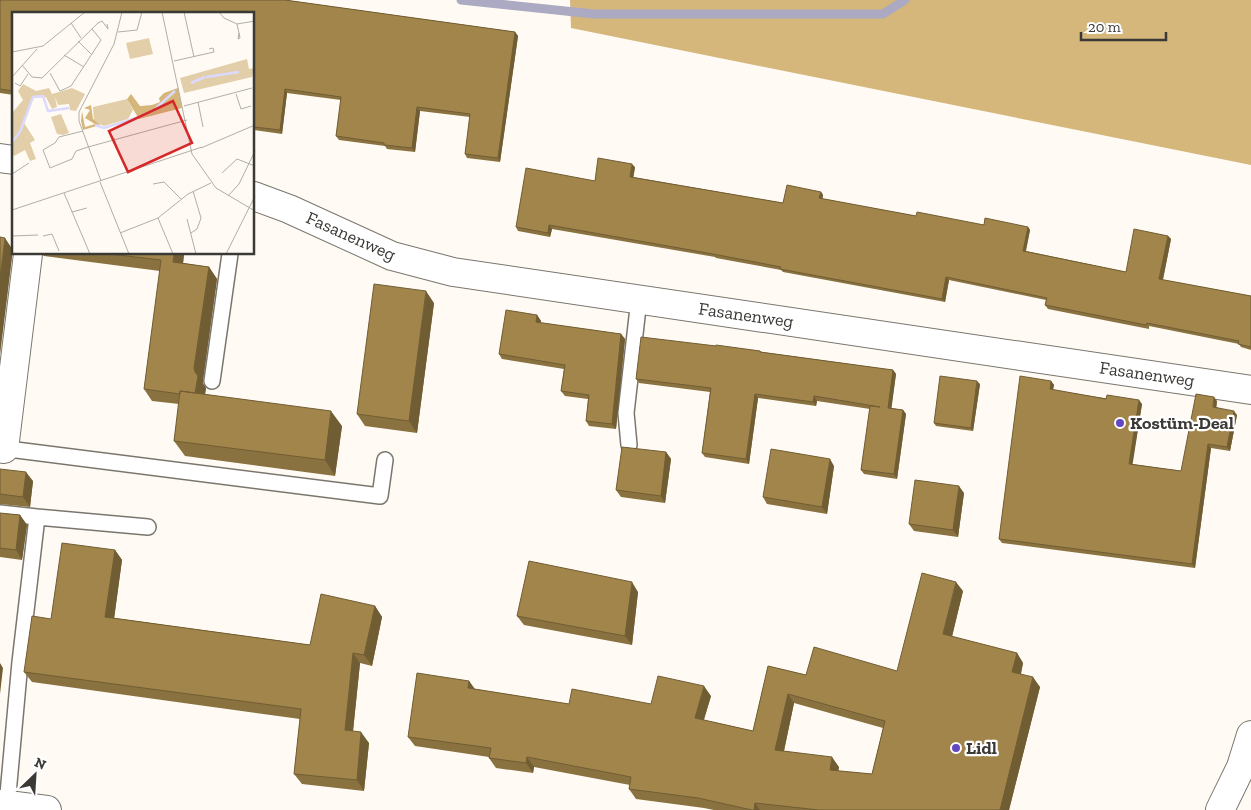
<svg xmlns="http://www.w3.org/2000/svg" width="1251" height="810" font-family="'Zilla Slab',serif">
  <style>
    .forest { fill: #d5b67b }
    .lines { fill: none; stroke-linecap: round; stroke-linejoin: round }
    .stream { stroke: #aca9c2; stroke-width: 9 }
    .lane-casing { stroke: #7a766e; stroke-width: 18 }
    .street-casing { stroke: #7a766e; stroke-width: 30 }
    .secondary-casing { stroke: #7a766e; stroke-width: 30 }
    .primary-casing { stroke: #7a766e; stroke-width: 30 }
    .lane { stroke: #fff; stroke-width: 15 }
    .street { stroke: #fff; stroke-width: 28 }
    .secondary { stroke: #fff; stroke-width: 28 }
    .primary { stroke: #fff; stroke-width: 28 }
    .wall { fill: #8a7240; fill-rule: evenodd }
    .shaded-wall { fill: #715d34 }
    .building { fill: #a1854a; stroke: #715d34; fill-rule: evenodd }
    .poi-dot { fill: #6247c0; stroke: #fff; stroke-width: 2 }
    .labels { text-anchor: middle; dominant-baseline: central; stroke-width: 4.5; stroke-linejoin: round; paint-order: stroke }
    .street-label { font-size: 18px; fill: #3b3935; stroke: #fff }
    .poi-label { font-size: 18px; font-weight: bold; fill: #3b3935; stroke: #fff; text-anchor: start }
    .inset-river { fill: none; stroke: #dcd9fe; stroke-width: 2.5 }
    .inset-road { fill: none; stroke: #b1ada8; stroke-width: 1 }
    .view { fill: #d62828; fill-opacity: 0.15; stroke: #d62828; stroke-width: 2.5 }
    .inset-edge { fill: none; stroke: #3b3935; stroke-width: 2.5 }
  </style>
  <rect width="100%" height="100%" fill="#fffbf4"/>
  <path class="forest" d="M570 0H1251V165L571 28Z"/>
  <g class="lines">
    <path class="stream" d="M461 0 594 14H883L905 0"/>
    <g class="lane-casing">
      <path id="lane" d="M212 381 230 254
        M629 445 626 413 639 299
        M0 448 380 496 385 460
        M0 513 37 517 20 662 7 805
        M37 517 148 527"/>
    </g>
    <g class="street-casing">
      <path id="street" d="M0 158 14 160
        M254 196 289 209 392 256 453 272 1251 390
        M4 449 28 254"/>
    </g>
    <g class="secondary-casing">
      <path id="secondary" d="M1220 810 1241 767 1251 735"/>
    </g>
    <g class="primary-casing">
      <path id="primary" d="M0 804 47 810"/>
    </g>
    <use href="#lane" class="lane"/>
    <use href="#street" class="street"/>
    <use href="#secondary" class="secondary"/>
    <use href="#primary" class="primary"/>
  </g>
  <path class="wall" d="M0 0H285L515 32 518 36 500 162 467 158 465 154 470 117 420 111 415 152 387 149 385 146 339 140 336 136 341 100 287 93 282 134 254 130V14H14V95L0 93Z
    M635 167 633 177 783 203 821 192 823 195 822 199 916 216 984 225 1028 227 1030 230 1026 251 1126 272 1168 236 1171 239 1163 280 1251 296V350L1241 347 1239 344 1149 326V329L1048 309 1045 305 1046 300 949 280 945 302 783 272 781 270 716 258 715 257 552 229 550 237 518 231 516 227 595 181Z
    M42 254H184L183 263 209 267 217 279 203 380V384L206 388 205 394 342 426 335 476 185 456 174 441 179 404 152 401 144 389 160 271 44 256Z
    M434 303 417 433 365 426 357 414Z
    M537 315 541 321V323L621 334 625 339 616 429 589 426 586 421 588 399 565 396 561 391 564 369 502 359 499 354Z
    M716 346 760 351 762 352 893 370 896 374 891 408 903 410 906 414 897 479 864 474 861 470 870 409 817 401 816 406 758 398 749 464 705 457 702 453 710 392 639 383 636 379Z
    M1051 381 1054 385 1053 390 1142 404 1132 464 1181 471 1217 401 1216 407 1237 415 1230 451 1211 448 1195 568 1002 543 999 539Z
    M980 384 973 431 936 426 934 423Z
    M666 452 671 459 665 503 621 497 616 490Z
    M834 466 827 514 767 504 763 497Z
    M0 469 33 481 30 507 0 504Z
    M964 493 958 537 914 531 909 524Z
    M0 513 20 515 27 525 22 560 0 557Z
    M115 550 122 560 114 618 310 645 375 606 382 617 372 666 360 663 353 731 369 743 364 791 302 784 294 774 300 719 32 682 24 672 51 619Z
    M963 591 952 637 1017 653 1023 663 1021 674 1040 687 1009 810H714L704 808 636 799 629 789 630 785 534 767 533 773 496 768 489 758V757L415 746 408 737 469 681 475 689 569 704H651L711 696 704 720 753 731 768 666 806 675 897 671ZM794 703 883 728 872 774 838 771 839 767 784 751Z
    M638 592 632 645 524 625 517 616Z"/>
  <path class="shaded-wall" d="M515 32 518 36 500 162 498 158Z
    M285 89 287 93 282 134 280 130Z
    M417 107 420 111 415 152 412 148Z
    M632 164 635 167 633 180 630 177Z
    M821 192 823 195 822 202 819 198Z
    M549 225 552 229 550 237 548 233Z
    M1028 227 1030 230 1025 254 1023 251Z
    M1168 236 1171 239 1162 283 1159 279Z
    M5 238 13 250 0 355V278Z
    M174 254H184L182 274 173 262Z
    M209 267 217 279 203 380V384L195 372 194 368Z
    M946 277 949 280 945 302 942 299Z
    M426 291 434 303 417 433 409 421Z
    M537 315 541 321 540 328 536 322Z
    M621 334 625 339 616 429 612 424Z
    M893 370 896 374 891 412 888 408Z
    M198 376 206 388 203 408 195 396Z
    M977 381 980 384 973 431 971 428Z
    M1051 381 1054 385 1052 393 1050 389Z
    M755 394 758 398 749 464 746 459Z
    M814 396 817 401 816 406 813 402Z
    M1214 397 1217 401 1216 411 1213 407Z
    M1139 400 1142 404 1132 468 1129 464Z
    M903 410 906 414 897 479 894 474Z
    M331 411 342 426 335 476 325 460Z
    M1234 411 1237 415 1230 451 1227 447Z
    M1208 444 1211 448 1195 568 1192 564Z
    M666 452 671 459 665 503 661 496Z
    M830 459 834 466 827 514 822 507Z
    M26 472 33 481 30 507 23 497Z
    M959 486 964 493 958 537 953 530Z
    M20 515 27 525 22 560 16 550Z
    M115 550 122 560 113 627 105 617Z
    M632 582 638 592 632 645 625 636Z
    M956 582 963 591 950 644 943 634Z
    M375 606 382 617 372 666 364 655Z
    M353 653 360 663 352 741 345 730Z
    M1017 653 1023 663 1019 682 1012 672Z
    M0 663 3 668 0 694Z
    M1033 677 1040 687 1009 810H1000Z
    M469 681 475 690 468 688Z
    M704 686 711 696 701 728 695 718Z
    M788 694 794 703 782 760 775 750Z
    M361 732 369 743 364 791 357 780Z
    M527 757 534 767 533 773 526 763Z
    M832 757 839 767 837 780 830 770Z
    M755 803 760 810H754Z"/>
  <path class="building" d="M0 0H285L515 32 498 158 465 154 470 114 417 107 412 148 384 145V143L336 136 341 97 285 89 280 130 254 127V14H14V91L0 89Z
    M598 158 632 164 630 177 783 203 787 185 821 192 819 198 916 216 917 212 984 225 985 218 1028 227 1023 251 1126 272 1134 229 1168 236 1159 279 1251 296V347L1238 344 1239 341 1147 323 1146 325 1045 305 1047 298 946 277 942 299 780 269 781 267 713 254 549 225 548 233 516 227 526 168 595 181Z
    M0 237 5 238 0 278Z
    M110 254H174L173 262 209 267 194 368 195 372 198 376 195 393 180 391V394L144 389 161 260Z
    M374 284 426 291 409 421 357 414Z
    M506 310 537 315 536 322 621 334 612 424 586 421 589 395 561 391 565 365 499 354Z
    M641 337 716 346V345L760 351V352L893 370 888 408 903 410 894 474 861 470 870 406 880 407 814 396 813 402 755 394 746 459 702 453 711 388 636 379Z
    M940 376 977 381 971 428 934 423Z
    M1020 376 1051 381 1050 389 1106 399 1107 395 1139 400 1129 464 1181 471 1196 394 1214 397 1213 407 1234 411 1227 447 1208 444 1192 564 999 539Z
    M180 391 331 411 325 460 174 441Z
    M622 447 666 452 661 496 616 490Z
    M771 449 830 459 822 507 763 497Z
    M0 469 26 472 23 497 0 494Z
    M915 480 959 486 953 530 909 524Z
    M0 513 20 515 16 550 0 548Z
    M62 543 115 550 105 617 310 645 321 594 375 606 364 655 353 653 345 730 361 732 357 780 294 774 301 709 24 672 32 616 51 619Z
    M529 561 632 582 625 636 517 616Z
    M922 573 956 582 943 634 1017 653 1012 672 1033 677 1000 810H819L755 803 754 810H752L698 798 629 789 631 777 527 757 526 763 489 758 491 748 408 737 417 673 469 681 468 688 569 704 572 689 651 704 658 676 704 686 695 718 753 731 768 666 806 675 814 647 897 671ZM788 694 885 721 872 774 830 770 832 757 775 750Z"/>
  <g class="poi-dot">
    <circle cx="1120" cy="423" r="5"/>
    <circle cx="956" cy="748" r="5"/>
  </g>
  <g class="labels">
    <g class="street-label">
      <text transform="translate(351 236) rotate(24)">Fasanenweg</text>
      <text transform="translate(746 315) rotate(8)">Fasanenweg</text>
      <text transform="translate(1147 374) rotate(8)">Fasanenweg</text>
    </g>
    <g class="poi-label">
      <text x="1130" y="423">Kostüm-Deal</text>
      <text x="966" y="748">Lidl</text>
    </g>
  </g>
  <g transform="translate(12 12)">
    <rect width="242" height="242" fill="#fffbf4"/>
    <path d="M137 26 141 42 118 47 114 31ZM235 47 237 57 242 56 240 65 172 81 168 66ZM11 72 24 79 37 76 40 82 60 76 73 82 64 99 58 98 57 92 46 93 43 85 45 95 40 97 34 85 21 86 12 111 23 128 18 131 24 147 18 149 13 138 2 144 0 141V101L11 88 6 79ZM115 87 121 98 116 107 92 114 82 110 81 95ZM49 102 57 121 51 123 45 122 39 105Z" fill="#e2cea9"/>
    <path d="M166 76 170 96 127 107 115 87 119 82 128 94 140 93 148 90 147 86 152 81ZM79 93 81 107 88 113 71 118 69 109 70 99 73 115 83 112 73 106 78 98 72 96Z" fill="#d5b67b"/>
    <path class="inset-river" d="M194 65 227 60M179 71 193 65M83 113 92 116 127 105 142 98 163 79M0 130 8 120 21 85 31 84 36 99 57 96"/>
    <path class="inset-road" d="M150 0 180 142 204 176 243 199M172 0 182 45M207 0 212 6 225 12 243 9M59 11 69 26M225 12 227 21 228 26 226 27 227 21M106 20 125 18 130 0M66 29 79 42M0 40 31 34 73 0M52 43 72 55M162 49 202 40 201 36 197 37M10 53 20 65 30 66 86 11 90 9 96 17 95 12M38 61 48 79 59 74 89 28 80 17M0 65 25 37M3 71 8 74 16 62M224 82 229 97 239 94M186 90 191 115M172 94 240 76M71 119 47 125 43 131 31 138 38 156 60 147 64 139 76 135 175 108M102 126 107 142M189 136 243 113M210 161 225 147 243 154M0 162 17 151M89 169 67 109V100L102 32 110 0M88 170 117 242M141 172 152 170 169 187M52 181 78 242M216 184 227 172 243 139M0 198 190 135M60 200 75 196M146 206 176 182 199 171M175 207 184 242M108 221 146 206 161 242M179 221 185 217 189 206 181 179M0 224 26 223M31 224 40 222 47 239M214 242 243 184"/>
    <path class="view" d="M161 89 180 131 116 160 97 119Z"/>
    <rect width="242" height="242" class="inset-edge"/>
  </g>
  <g transform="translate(35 775) rotate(25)" stroke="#ffffff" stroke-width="4" paint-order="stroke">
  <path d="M0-4L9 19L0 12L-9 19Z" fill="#3b3935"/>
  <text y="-8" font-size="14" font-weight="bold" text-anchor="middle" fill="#3b3935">N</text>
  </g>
  <path d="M1081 32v8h85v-8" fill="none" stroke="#3b3935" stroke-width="2.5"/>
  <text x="1088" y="32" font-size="15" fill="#3b3935" stroke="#ffffff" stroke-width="4" paint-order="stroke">20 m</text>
</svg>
